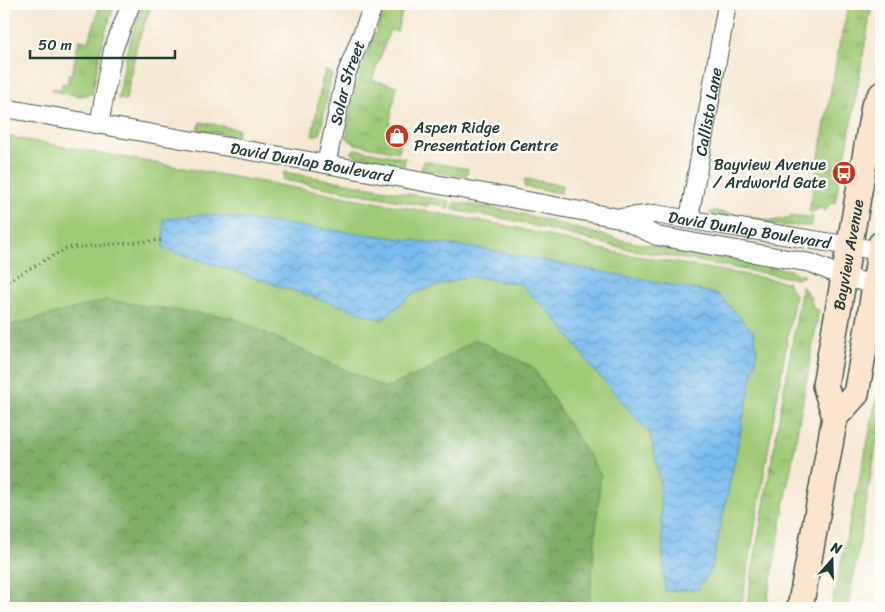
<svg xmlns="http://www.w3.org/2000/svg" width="885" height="612" font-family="Sriracha,sans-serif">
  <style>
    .grass { fill: url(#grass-tufts); stroke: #5f8455 }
    .forest { fill: url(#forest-crowns); stroke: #4f764e }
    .park { fill: #9fca76; stroke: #5f8455 }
    .water { fill: url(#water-waves); stroke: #4c7c91 }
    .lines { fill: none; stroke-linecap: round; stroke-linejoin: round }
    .street-casing { stroke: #3f574c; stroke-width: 20 }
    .secondary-casing { stroke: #3f574c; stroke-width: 28 }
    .path { stroke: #3f574c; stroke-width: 3; stroke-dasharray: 1 4; stroke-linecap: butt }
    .street { stroke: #fff; stroke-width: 18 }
    .secondary { stroke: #fbe5cf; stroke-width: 25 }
    .labels { text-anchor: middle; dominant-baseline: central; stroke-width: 5; stroke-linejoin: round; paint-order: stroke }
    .street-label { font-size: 16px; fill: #1f3d34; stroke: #fdfcf7 }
    .poi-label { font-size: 16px; fill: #1f3d34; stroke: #fdfcf7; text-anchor: start }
  </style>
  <defs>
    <pattern id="grass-tufts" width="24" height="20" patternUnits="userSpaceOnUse" patternTransform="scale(1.25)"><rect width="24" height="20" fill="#9fca76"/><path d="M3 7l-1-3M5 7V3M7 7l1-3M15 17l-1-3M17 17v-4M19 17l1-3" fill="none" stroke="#81a562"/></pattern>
    <pattern id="forest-crowns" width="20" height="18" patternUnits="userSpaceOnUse" patternTransform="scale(1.25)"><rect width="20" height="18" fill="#7fae67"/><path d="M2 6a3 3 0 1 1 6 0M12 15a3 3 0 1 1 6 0" fill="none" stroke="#678f56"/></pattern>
    <pattern id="water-waves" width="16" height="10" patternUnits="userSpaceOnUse" patternTransform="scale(1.25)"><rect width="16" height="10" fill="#78bcee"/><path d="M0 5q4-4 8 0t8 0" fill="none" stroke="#629ac2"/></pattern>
  </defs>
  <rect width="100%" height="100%" fill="#fdfcf7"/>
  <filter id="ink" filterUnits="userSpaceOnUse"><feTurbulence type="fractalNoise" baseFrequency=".02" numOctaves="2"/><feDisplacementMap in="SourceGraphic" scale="10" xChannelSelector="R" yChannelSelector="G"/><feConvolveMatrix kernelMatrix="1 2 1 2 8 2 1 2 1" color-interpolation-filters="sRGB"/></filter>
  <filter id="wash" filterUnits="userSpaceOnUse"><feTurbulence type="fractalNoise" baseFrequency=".0096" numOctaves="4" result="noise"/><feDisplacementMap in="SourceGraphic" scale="20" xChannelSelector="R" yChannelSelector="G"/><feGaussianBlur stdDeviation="1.12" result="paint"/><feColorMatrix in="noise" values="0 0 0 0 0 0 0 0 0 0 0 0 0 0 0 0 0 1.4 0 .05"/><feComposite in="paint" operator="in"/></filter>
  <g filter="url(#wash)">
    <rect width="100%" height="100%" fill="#f6e8d3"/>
    <path class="grass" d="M99 4H115L103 39 92 94 80 96 52 91V88L61 89 62 83 67 84 69 74H72L79 40 89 41 99 8 92 6Z
      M143 4H152L137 44 126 100 118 99 128 47Z
      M387 4H404L397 32 390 30 372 80 397 86 393 106H392L389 133 397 135 396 142 401 143 399 152 355 144 347 138C350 91 370 47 387 4Z
      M849 4H872L847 148 844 159H842L838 181 839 182 835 203 832 202 825 211 822 207 813 212H809L839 46Z
      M325 71 332 73 320 134 312 136 322 81Z
      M200 122 238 129 237 137 198 130Z
      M354 149 405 158 404 166C388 163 363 163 351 152Z
      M423 161 468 169 466 177 421 170Z
      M284 172 450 201 449 209H446V206L429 203 428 206 283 180Z
      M525 179 562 185 561 193 524 187Z
      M454 202 515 212 621 240 789 270 804 276 797 279 617 247 511 220 453 210Z
      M713 211 773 221 796 216 813 217 811 226 759 225 714 217 709 213Z
      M801 285 810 296 813 308 819 310 766 608H746L800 298Z
      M877 395 881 396V418L848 608H831L867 445Z"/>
    <path class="forest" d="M106 300 234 318 385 388 424 372 475 339 533 367 601 475 589 608H4V327Z"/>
    <path class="park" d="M4 136 509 226 613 252 787 282 795 295 741 608H589L601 475 533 367 475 339 424 372 385 388 234 318 106 300 4 327Z"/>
    <path class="water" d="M205 214 483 249 718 294 754 332 757 354 711 571 698 589 665 591 659 475 650 434 594 370 557 320 520 284 469 276 414 293 382 320 163 248 164 219Z"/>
  </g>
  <g filter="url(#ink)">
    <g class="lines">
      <g class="street-casing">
        <g id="street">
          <path id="s1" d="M4 108 326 164 619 218 657 236 811 263 844 277 881 286"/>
          <path d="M99 125 113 50 131 4"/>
          <path id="s2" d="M326 164 346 75 374 4"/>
          <path id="s3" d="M620 218 655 214 881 251"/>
          <path id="s4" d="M689 219 727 4"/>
        </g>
      </g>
      <g class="secondary-casing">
        <g id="secondary">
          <path d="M835 417 856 394 871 311 881 244"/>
          <path id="s5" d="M800 608 835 417 825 385 874 106 881 95"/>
        </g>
      </g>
      <path class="path" d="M4 283 67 248 163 240"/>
      <use href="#street" class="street"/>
      <use href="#secondary" class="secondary"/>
    </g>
  </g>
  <defs>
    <g id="shop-disc" transform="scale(1.25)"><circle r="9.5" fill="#c8321e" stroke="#fdfcf7"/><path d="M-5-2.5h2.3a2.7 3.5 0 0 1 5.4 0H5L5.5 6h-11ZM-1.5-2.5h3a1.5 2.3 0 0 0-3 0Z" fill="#fff"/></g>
    <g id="bus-disc" transform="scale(1.25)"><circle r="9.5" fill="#c8321e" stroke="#fdfcf7"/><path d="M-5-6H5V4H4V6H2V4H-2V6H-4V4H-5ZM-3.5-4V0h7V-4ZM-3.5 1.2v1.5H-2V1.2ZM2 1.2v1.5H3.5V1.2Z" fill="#fff"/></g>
  </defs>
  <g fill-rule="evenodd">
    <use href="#shop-disc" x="397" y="136"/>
    <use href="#bus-disc" x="844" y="173"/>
  </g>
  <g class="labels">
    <g class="street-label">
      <text stroke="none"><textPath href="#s2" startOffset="84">Solar Street</textPath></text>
      <text stroke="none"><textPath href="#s4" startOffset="109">Callisto Lane</textPath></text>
      <text stroke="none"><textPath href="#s1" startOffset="312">David Dunlap Boulevard</textPath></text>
      <text stroke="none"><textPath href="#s3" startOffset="131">David Dunlap Boulevard</textPath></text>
      <text stroke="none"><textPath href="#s5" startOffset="360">Bayview Avenue</textPath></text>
    </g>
    <g class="poi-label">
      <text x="414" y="127">Aspen Ridge<tspan x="414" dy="18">Presentation Centre</tspan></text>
      <text x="826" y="164" text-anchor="end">Bayview Avenue<tspan x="826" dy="18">/ Ardworld Gate</tspan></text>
    </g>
  </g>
  <rect width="885" height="612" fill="none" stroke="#fdfcf7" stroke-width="20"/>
  <g transform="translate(832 560) rotate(20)" stroke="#fdfcf7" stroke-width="4" paint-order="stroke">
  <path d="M0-4L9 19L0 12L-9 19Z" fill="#1f3d34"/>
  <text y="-8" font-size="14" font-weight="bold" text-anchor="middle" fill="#1f3d34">N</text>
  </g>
  <path d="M30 50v8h145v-8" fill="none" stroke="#1f3d34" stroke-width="2.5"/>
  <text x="38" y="50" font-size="15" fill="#1f3d34" stroke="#fdfcf7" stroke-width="4" paint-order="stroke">50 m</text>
</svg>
